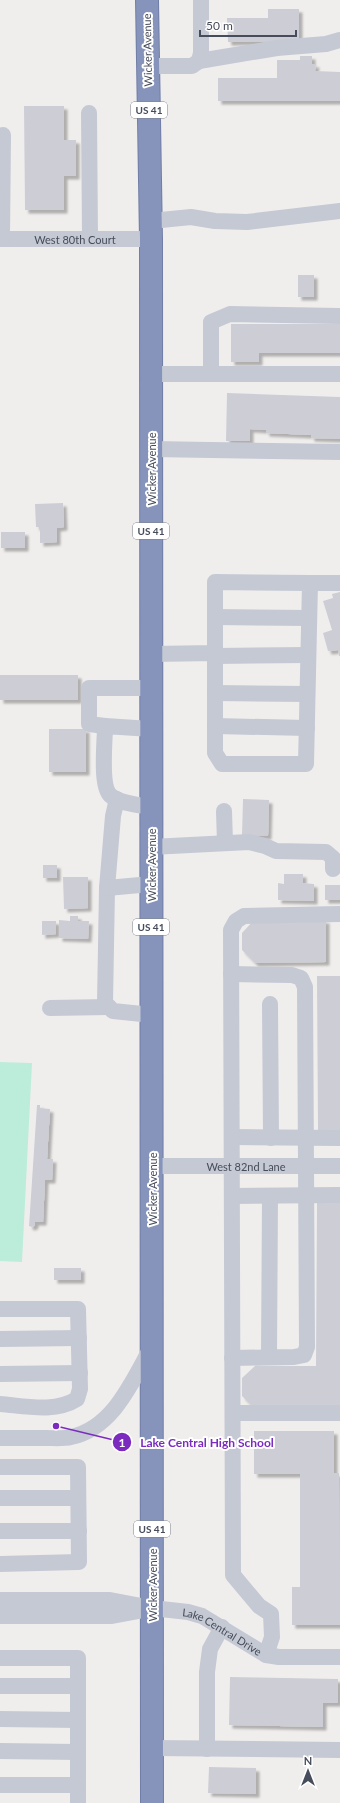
<svg xmlns="http://www.w3.org/2000/svg" width="340" height="1803" font-family="Lato,sans-serif">
  <style>
    .green { fill: #bcedda }
    .building { fill: #cdced5; filter: url(#shadow) }
    .lines { fill: none; stroke-linecap: round; stroke-linejoin: round }
    .highway-casing { stroke: #717ea7; stroke-width: 24 }
    .minor { stroke: #c4c9d4; stroke-width: 16 }
    .highway { stroke: #8693bb; stroke-width: 22 }
    .labels { text-anchor: middle; dominant-baseline: central; stroke-width: 4; stroke-linejoin: round; paint-order: stroke }
    .shield { fill: #fff; stroke: #7e828c; stroke-width: 1 }
    .shield-label { font-size: 10px; font-weight: bold; fill: #464c5a }
    .street-label { font-size: 11px; fill: #464c5a; stroke: #fff }
    .leader { fill: none; stroke: #7b2cbf; stroke-width: 1.5 }
    .callout-dot { fill: #7b2cbf; stroke: #fff; stroke-width: 1.5 }
    .mark-label { font-size: 12px; text-anchor: middle; font-weight: bold; fill: #fff }
    .callout-label { font-size: 12px; text-anchor: middle; font-weight: bold; fill: #7b2cbf; stroke: #fff; stroke-width: 4; stroke-linejoin: round; paint-order: stroke }
  </style>
  <defs>
    <filter id="shadow"><feDropShadow dx="3.5" dy="3.5" stdDeviation="1" flood-color="#0004"/></filter>
  </defs>
  <rect width="100%" height="100%" fill="#f0eeed"/>
  <path class="green" d="M0 1062 32 1063 22 1262 0 1261Z"/>
  <path class="building" d="M268 9H299V41L228 42 227 18H268Z
    M300 56H312V64H316L315 71 340 72V101H218V78H277V60H300Z
    M24 106H64V140H76V176H64V210H25Z
    M298 275H314V297H298Z
    M231 324H340V353H259V362H231Z
    M227 393 340 397V439L311 438V435L266 433V430L250 429V441H226Z
    M63 503 64 527 57 528V542L40 543V527H36L35 504Z
    M1 532H25V548H1Z
    M340 592V656H339L338 650 328 651 323 633 332 630 323 601 333 598 332 594Z
    M0 675H78V700H0Z
    M49 729H86V772H49Z
    M243 799 269 800 268 836 242 835Z
    M43 865H57V878H43Z
    M284 874H303V883L314 884V901L278 900V883L284 884Z
    M63 877H88V908L64 909Z
    M325 885H340V900H325Z
    M70 916H78V921H89L88 939 59 938V920L70 921Z
    M254 920H326V962L255 963 242 950V933Z
    M42 921H56V934L42 935Z
    M317 976H340V1130H318Z
    M37 1105H40V1108L50 1109 47 1159H53L52 1180H45L43 1222H35V1225L32 1227 29 1226Z
    M317 1202H340V1408H254L242 1396V1378L255 1366H316Z
    M54 1268H81V1280H54Z
    M254 1431H334V1473H339L340 1625H292V1587H300V1474H254Z
    M230 1677 338 1679V1703H323V1727L229 1725Z
    M209 1767 256 1768V1794L208 1793Z"/>
  <g class="lines">
    <g class="highway-casing">
      <path id="highway" d="M147 0 151 239 152 1803"/>
    </g>
    <g class="minor">
      <path d="M199 61 277 48 326 44 340 40"/>
      <path d="M148 66H192L199 61 201 53V0"/>
      <path d="M89 113 90 239"/>
      <path d="M151 221 191 217 215 221 247 222 340 211"/>
      <path id="s1" d="M0 239H151"/>
      <path d="M2 239 3 135"/>
      <path d="M151 374H340"/>
      <path d="M211 374V322L230 314 340 316"/>
      <path d="M151 449 340 452"/>
      <path d="M310 583H340"/>
      <path d="M215 617 309 618"/>
      <path d="M151 654 215 653V582L310 583 306 764H222L215 753V653"/>
      <path d="M215 656 308 655"/>
      <path d="M215 693 307 694"/>
      <path d="M105 726 89 724V688H151"/>
      <path d="M215 726 307 728"/>
      <path d="M151 729 105 726C105 741 100 785 110 795 119 804 140 805 151 807"/>
      <path d="M117 799 113 816 107 888 105 1003 113 1011 152 1015"/>
      <path d="M224 811 225 843"/>
      <path d="M151 847 249 842 265 846 276 851 326 852 333 858V869"/>
      <path d="M107 888 151 884"/>
      <path d="M231 974 292 975 301 978 305 987 307 1347 304 1355 294 1357 232 1358"/>
      <path d="M270 1004 271 1138"/>
      <path d="M50 1008 109 1007"/>
      <path d="M232 1137 340 1138"/>
      <path id="s2" d="M152 1166H340"/>
      <path d="M232 1196 340 1195"/>
      <path d="M0 1309H78L80 1389 77 1399C55 1413 25 1406 0 1404"/>
      <path d="M0 1339 79 1338"/>
      <path d="M269 1357 270 1196"/>
      <path d="M0 1374 80 1373"/>
      <path d="M233 1413H340"/>
      <path d="M0 1438C15 1438 31 1438 46 1438 54 1438 63 1439 71 1437 113 1428 132 1382 151 1348"/>
      <path d="M0 1467H78L79 1562 0 1564"/>
      <path d="M0 1498H78"/>
      <path d="M0 1531H79"/>
      <path id="s3" d="M0 1600H110L152 1608 188 1612 202 1616 266 1655 279 1657H340"/>
      <path d="M0 1616H112L144 1610"/>
      <path d="M266 1655 272 1637 271 1614 259 1606 233 1575 231 930 236 921 244 916 340 914"/>
      <path d="M0 1658H78V1803"/>
      <path d="M0 1686H78"/>
      <path d="M0 1719 78 1720"/>
      <path d="M152 1748 340 1750"/>
      <path d="M207 1749V1672L210 1649 222 1627"/>
      <path d="M0 1751 78 1752"/>
      <path d="M0 1785H78"/>
    </g>
    <use href="#highway" class="highway"/>
  </g>
  <g class="labels">
    <g class="shield">
      <rect x="131" y="102" width="36" height="16" rx="3"/>
      <rect x="133" y="523" width="36" height="16" rx="3"/>
      <rect x="133" y="919" width="36" height="16" rx="3"/>
      <rect x="134" y="1521" width="36" height="16" rx="3"/>
    </g>
    <g class="shield-label">
      <text x="149" y="110">US 41</text>
      <text x="151" y="531">US 41</text>
      <text x="151" y="927">US 41</text>
      <text x="152" y="1529">US 41</text>
    </g>
    <g class="street-label">
      <text transform="translate(147 50) rotate(-91)">Wicker Avenue</text>
      <text stroke="none"><textPath href="#s1" startOffset="75">West 80th Court</textPath></text>
      <text transform="translate(151 469) rotate(-90)">Wicker Avenue</text>
      <text transform="translate(151 865) rotate(-90)">Wicker Avenue</text>
      <text stroke="none"><textPath href="#s2" startOffset="94">West 82nd Lane</textPath></text>
      <text transform="translate(152 1189) rotate(-90)">Wicker Avenue</text>
      <text transform="translate(152 1585) rotate(-90)">Wicker Avenue</text>
      <text stroke="none"><textPath href="#s3" startOffset="228">Lake Central Drive</textPath></text>
    </g>
  </g>
  <path class="leader" d="M56 1426L122 1442"/>
  <g class="callout-dot">
    <circle cx="56" cy="1426" r="4"/>
    <circle cx="122" cy="1442" r="10"/>
  </g>
  <g class="mark-label">
    <text x="122" y="1447">1</text>
  </g>
  <g class="callout-label">
    <text x="207" y="1447">Lake Central High School</text>
  </g>
  <g transform="translate(308 1771)" stroke="#ffffff" stroke-width="3" paint-order="stroke">
  <path d="M0-3L7 15L0 10L-7 15Z" fill="#464c5a"/>
  <text y="-6" font-size="11" font-weight="bold" text-anchor="middle" fill="#464c5a">N</text>
  </g>
  <path d="M200 30v6h96v-6" fill="none" stroke="#464c5a" stroke-width="2"/>
  <text x="206" y="30" font-size="12" fill="#464c5a" stroke="#ffffff" stroke-width="3" paint-order="stroke">50 m</text>
</svg>
